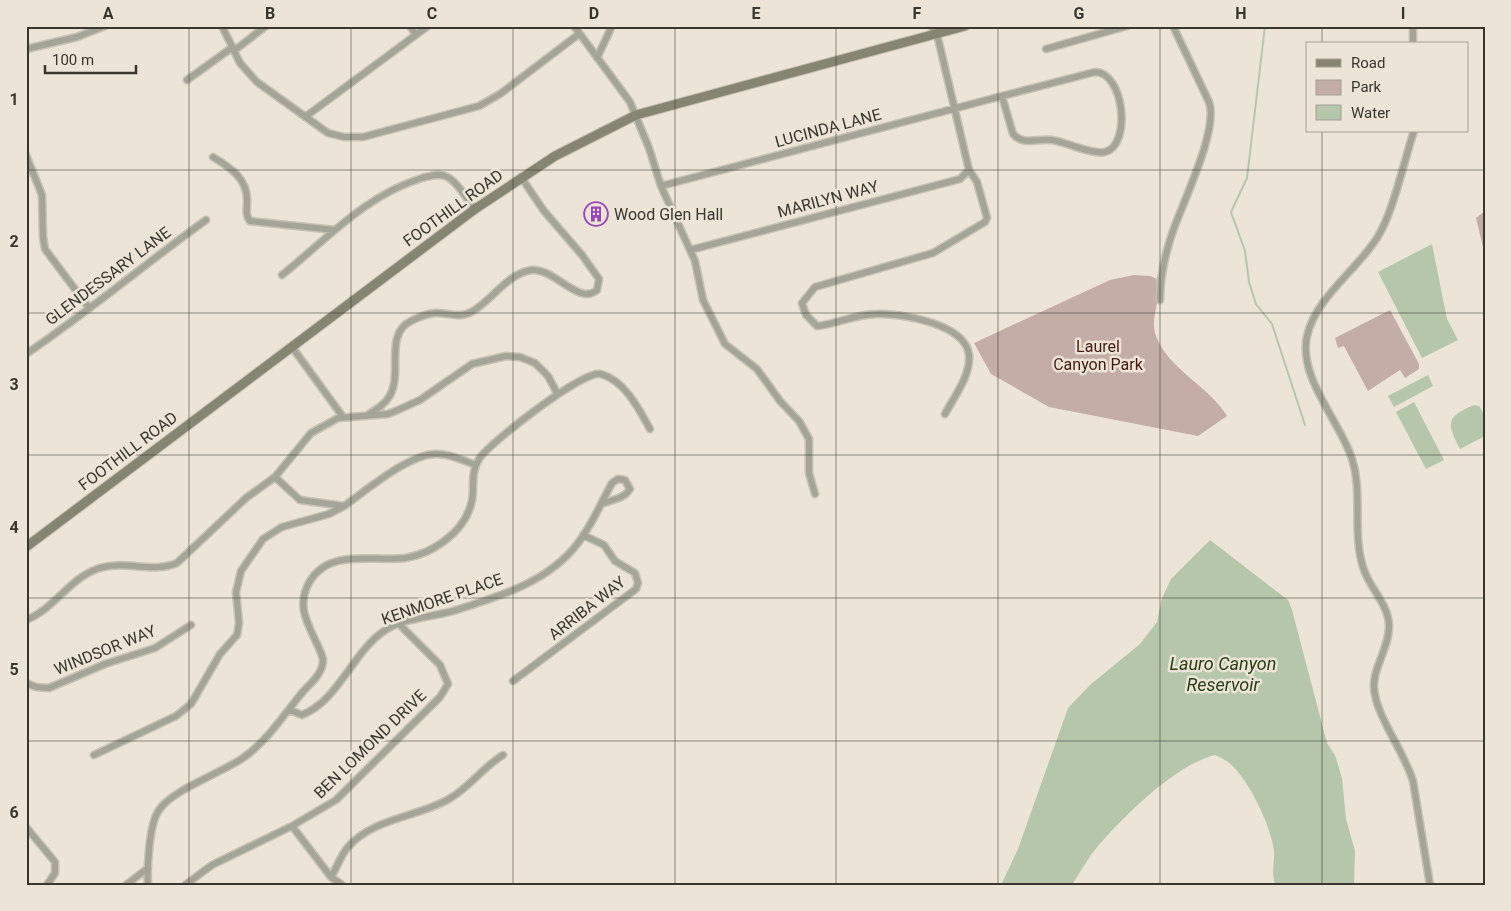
<svg xmlns="http://www.w3.org/2000/svg" width="1511" height="911" font-family="Roboto,sans-serif">
  <style>
    .green { fill: #c4aca7 }
    .water { fill: #b5c6ab }
    .lines { fill: none; stroke-linecap: round; stroke-linejoin: round }
    .stream { stroke: #b5c6ab; stroke-width: 2 }
    .street-casing { stroke: #c8c2b6; stroke-width: 9 }
    .secondary-casing { stroke: #c8c2b6; stroke-width: 11 }
    .street { stroke: #a4a598; stroke-width: 6 }
    .secondary { stroke: #858572; stroke-width: 9 }
    .grid { fill: none; stroke: #383630; stroke-width: 1; stroke-opacity: 0.55 }
    .labels { text-anchor: middle; dominant-baseline: central; stroke-width: 5; stroke-linejoin: round; paint-order: stroke }
    .street-label { font-size: 16px; fill: #383630; stroke: #ece5d7 }
    .poi-label { font-size: 16px; fill: #383630; stroke: #ece5d7; text-anchor: start }
    .park-label { font-size: 16px; fill: #461a11; stroke: #ece5d7 }
    .water-label { font-size: 18px; font-style: italic; fill: #283f16; stroke: #ece5d7 }
    .neatline { fill: none; stroke: #383630; stroke-width: 2 }
    .grid-label { font-size: 16px; text-anchor: middle; font-weight: bold; fill: #383630 }
  </style>
  <rect width="100%" height="100%" fill="#ece5d7"/>
  <path class="green" d="M1485 211V255L1476 218Z
    M1134 275 1150 276 1157 279C1163 297 1149 318 1156 336 1169 370 1209 386 1227 416L1198 436 1049 407 991 374 974 343 1110 280Z
    M1390 310 1419 364V369L1405 378 1400 370 1368 391 1344 346 1338 348 1335 338Z"/>
  <path class="water" d="M1432 244 1447 319 1458 340 1422 358 1378 272Z
    M1428 375 1433 386 1394 407 1388 396Z
    M1414 402 1444 460 1426 469 1396 412Z
    M1474 405 1479 406 1485 415V436L1460 449C1447 424 1445 417 1474 405Z
    M1210 540 1288 600 1292 610 1327 743 1335 755 1342 778 1346 819 1355 851 1354 885H1276C1270 873 1275 864 1274 851 1271 826 1248 777 1228 762 1224 759 1219 757 1215 755 1175 765 1125 815 1098 846 1088 858 1080 872 1072 885H1001L1018 849 1068 708 1090 685 1140 644 1157 622 1162 598 1171 579Z"/>
  <g class="lines">
    <path class="stream" d="M1265 26 1247 178 1231 212 1245 251 1249 282 1256 304 1272 324 1305 425"/>
    <g class="street-casing">
      <path id="street" d="M222 26 240 63 257 82 328 133 344 137H363L479 106 500 94 579 34
        M410 26 416 35
        M574 26 630 102 649 148 661 186 695 261 703 300 725 344 757 369 780 401 799 421 809 439V473L815 494
        M931 26 937 34 969 170 977 182 987 218 985 222 933 253 815 287 802 303 806 315 817 326C837 324 856 314 877 314 901 313 966 324 969 355 971 375 954 397 945 414
        M1413 26V44
        M26 49 77 37 105 26
        M1046 49 1127 26
        M235 50 266 26
        M597 58 612 26
        M1095 72C1124 72 1132 145 1105 152 1092 155 1066 142 1052 140 1039 138 1023 146 1013 134L1002 96Z
        M187 80 233 47
        M305 117 428 26
        M1414 131C1404 161 1393 213 1377 238 1356 271 1316 297 1307 336 1298 378 1340 421 1352 459 1363 494 1352 532 1363 567 1369 588 1388 603 1389 625 1390 649 1369 671 1375 695 1380 721 1404 752 1413 781L1430 885
        M26 155 42 195 43 237 45 249 89 308
        M213 157C231 168 248 179 247 202 247 210 245 215 250 221L335 230
        M661 186 1002 96
        M690 250 960 179 969 170
        M282 275C327 239 366 195 422 178 430 176 437 173 445 176 457 180 467 200 475 209
        M1160 300C1160 276 1165 254 1173 231 1183 202 1219 129 1209 102L1173 26
        M292 347 343 417
        M26 354C88 312 145 264 206 220
        M369 414C376 410 384 405 389 397 404 374 383 335 411 321 419 317 427 313 436 313 450 313 460 319 473 311 493 299 508 273 532 270 554 268 579 306 597 290L599 279 582 255 544 211 521 177
        M275 477 300 500 344 506C367 490 411 452 438 454 451 454 464 461 476 465
        M26 620C54 609 69 579 97 569 123 559 151 574 177 563L246 498 275 477 311 433 338 418 388 414 398 410 420 400 472 364 506 356 520 357 535 363 548 376 557 393
        M513 681 636 589 638 583 635 573 615 561 604 545 583 535
        M26 683 36 687 49 688 105 664 155 648 191 625
        M290 710 302 715C339 700 352 653 384 631 403 618 432 617 453 611 498 597 549 582 578 543 592 525 601 503 612 483L618 479 625 480 630 489 626 494 619 498 601 504
        M94 755 176 716 191 704 220 654 237 635 239 623 236 592 241 571 263 539 282 527 329 514 344 506
        M292 826 331 877 342 885
        M26 827 55 862V873L47 885
        M331 877C337 867 341 855 348 847 373 818 418 817 449 799 469 788 483 767 503 755
        M126 885 148 868
        M148 885C147 868 149 824 159 810 172 790 221 773 243 758 267 741 283 716 301 694 310 683 323 675 323 659 315 632 292 611 310 581 330 548 373 562 405 558 418 556 432 550 443 542 461 529 473 512 473 489 473 478 473 469 479 459 488 444 584 369 601 374 625 381 639 409 650 429
        M185 885 212 865 292 826 336 800 440 697 448 684 440 665 400 625"/>
    </g>
    <g class="secondary-casing">
      <path id="secondary" d="M26 547 475 209 555 156 636 115 965 26"/>
    </g>
    <use href="#street" class="street"/>
    <use href="#secondary" class="secondary"/>
  </g>
  <path class="grid" d="M189 26V885M351 26V885M513 26V885M675 26V885M836 26V885M998 26V885M1160 26V885M1322 26V44M1322 131V885M26 170H1485M26 313H1485M26 455H1485M26 598H1485M26 741H1485"/>
  <defs>
    <g id="building-ring" transform="scale(1.25)"><circle r="9.5" fill="#ece5d7" stroke="#9a47b5" stroke-width="1.5"/><path d="M-4-6H4V6H1V3H-1V6H-4ZM-2.5-4.3h1.7v1.8h-1.7ZM.8-4.3h1.7v1.8H.8ZM-2.5-1h1.7V.8h-1.7ZM.8-1h1.7V.8H.8Z" fill="#9a47b5"/></g>
  </defs>
  <g fill-rule="evenodd">
    <use href="#building-ring" x="596" y="214"/>
  </g>
  <g class="labels">
    <g class="street-label">
      <text transform="translate(828 128) rotate(-15)">LUCINDA LANE</text>
      <text transform="translate(828 199) rotate(-15)">MARILYN WAY</text>
      <text transform="translate(453 208) rotate(-36)">FOOTHILL ROAD</text>
      <text transform="translate(108 276) rotate(-37)">GLENDESSARY LANE</text>
      <text transform="translate(128 451) rotate(-37)">FOOTHILL ROAD</text>
      <text transform="translate(442 599) rotate(-19)">KENMORE PLACE</text>
      <text transform="translate(587 608) rotate(-38)">ARRIBA WAY</text>
      <text transform="translate(105 650) rotate(-22)">WINDSOR WAY</text>
      <text transform="translate(370 744) rotate(-44)">BEN LOMOND DRIVE</text>
    </g>
    <g class="poi-label">
      <text x="614" y="214">Wood Glen Hall</text>
    </g>
    <g class="park-label">
      <text x="1098" y="346">Laurel<tspan x="1098" dy="18">Canyon Park</tspan></text>
    </g>
    <g class="water-label">
      <text x="1223" y="663">Lauro Canyon<tspan x="1223" dy="21">Reservoir</tspan></text>
    </g>
  </g>
  <rect width="1511" height="911" fill="none" stroke="#ece5d7" stroke-width="55"/>
  <rect x="1306" y="42" width="162" height="90" fill="#ece5d7" stroke="#a49f94"/>
  <rect x="1316" y="59" width="25" height="8" fill="#858572" stroke="#a49f94"/>
  <text x="1351" y="68" font-size="15" fill="#383630">Road</text>
  <rect x="1316" y="80" width="25" height="15" fill="#c4aca7" stroke="#a49f94"/>
  <text x="1351" y="92" font-size="15" fill="#383630">Park</text>
  <rect x="1316" y="105" width="25" height="15" fill="#b5c6ab" stroke="#a49f94"/>
  <text x="1351" y="118" font-size="15" fill="#383630">Water</text>
  <path d="M45 65v8h91v-8" fill="none" stroke="#383630" stroke-width="2.5"/>
  <text x="52" y="65" font-size="15" fill="#383630" stroke="#ece5d7" stroke-width="4" paint-order="stroke">100 m</text>
  <rect x="28" y="28" width="1456" height="856" class="neatline"/>
  <g class="grid-label">
    <text x="108" y="19">A</text>
    <text x="270" y="19">B</text>
    <text x="432" y="19">C</text>
    <text x="594" y="19">D</text>
    <text x="756" y="19">E</text>
    <text x="917" y="19">F</text>
    <text x="1079" y="19">G</text>
    <text x="1241" y="19">H</text>
    <text x="1403" y="19">I</text>
    <text x="14" y="105">1</text>
    <text x="14" y="247">2</text>
    <text x="14" y="390">3</text>
    <text x="14" y="533">4</text>
    <text x="14" y="675">5</text>
    <text x="14" y="818">6</text>
  </g>
</svg>
